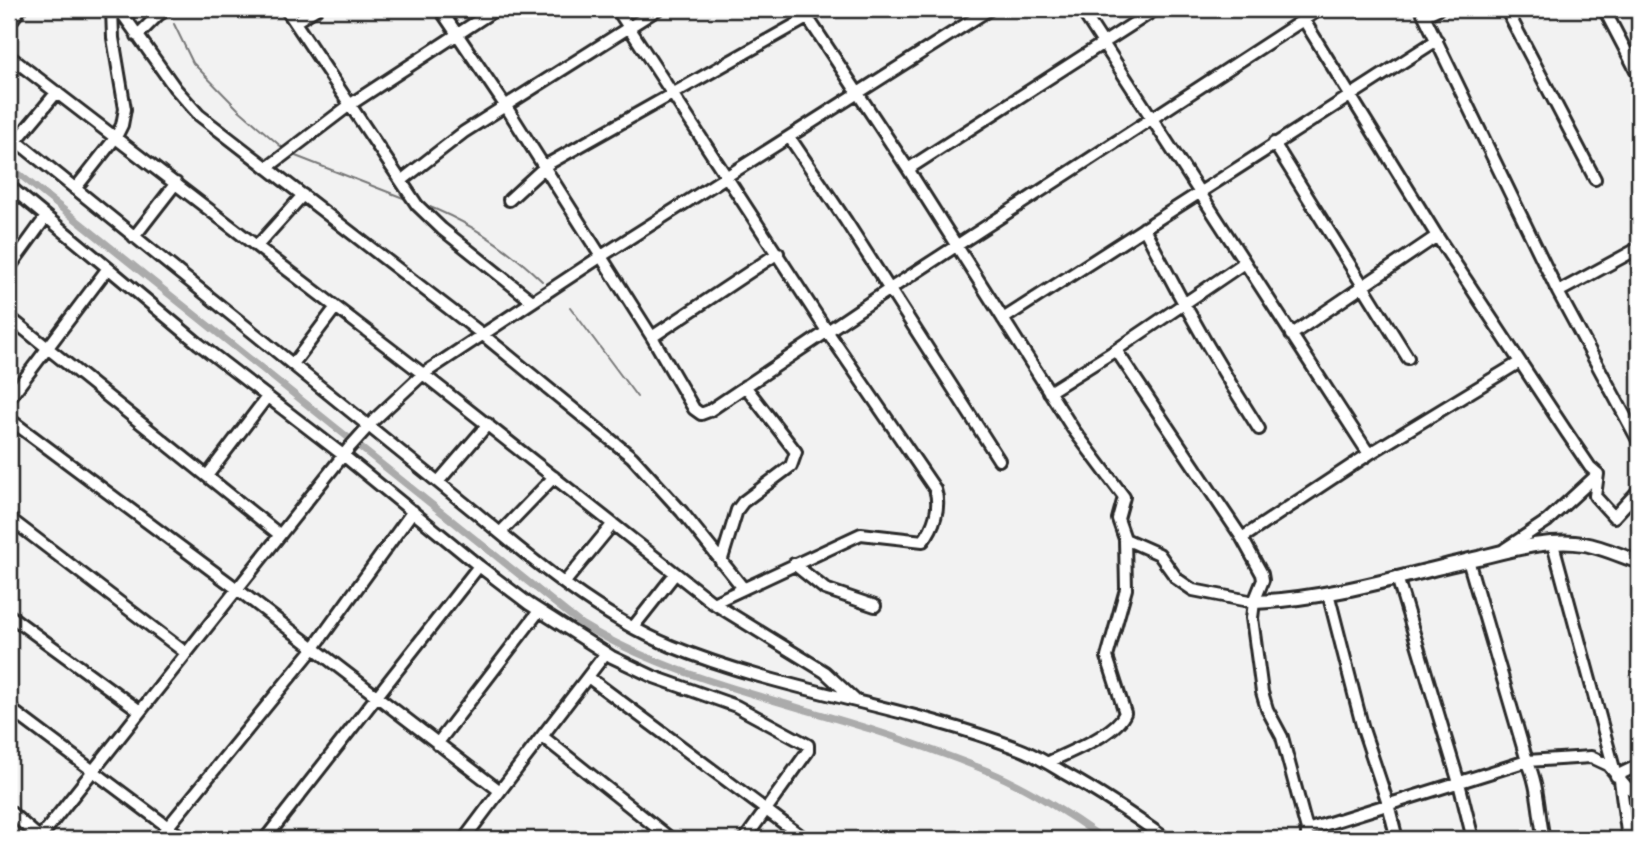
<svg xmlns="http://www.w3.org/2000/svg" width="1648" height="848" font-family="Sriracha,sans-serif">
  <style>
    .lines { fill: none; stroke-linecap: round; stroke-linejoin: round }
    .stream { stroke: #787878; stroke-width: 2 }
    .canal { stroke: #ababab; stroke-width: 7 }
    .minor-casing { stroke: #2b2b2b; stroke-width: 16 }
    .major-casing { stroke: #2b2b2b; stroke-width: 18 }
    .minor { stroke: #fff; stroke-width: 10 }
    .major { stroke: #fff; stroke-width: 12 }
  </style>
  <rect width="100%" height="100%" fill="#f2f2f2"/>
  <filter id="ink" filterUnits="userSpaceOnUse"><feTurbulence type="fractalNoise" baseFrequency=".0143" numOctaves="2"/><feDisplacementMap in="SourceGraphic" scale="14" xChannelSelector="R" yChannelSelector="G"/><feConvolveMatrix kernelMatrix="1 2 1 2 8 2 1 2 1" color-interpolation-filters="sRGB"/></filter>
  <g filter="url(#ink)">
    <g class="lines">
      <path class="stream" d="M174 24 193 63 238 109 284 149
        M293 155 406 199
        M425 205C469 222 508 248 542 281
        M570 307 637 397"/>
      <path class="canal" d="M9 166 581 624C670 677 772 698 870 729 910 742 951 756 990 772 1026 787 1072 816 1104 839"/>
      <g class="minor-casing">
        <path id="minor" d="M119 9 175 88 199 115 482 334 632 457 682 512 743 588
          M286 9 417 205 442 229 532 301
          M440 9 505 105 652 337 694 409 701 414 709 411 890 289 1320 9
          M617 9 827 331 935 489C941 507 934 527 923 541L861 534 713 603
          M802 9 908 169 1073 429 1124 497 1118 519 1125 539 1126 589 1107 657 1125 713C1116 735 1068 752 1047 763
          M1081 9 1369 454
          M1297 9 1437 236 1567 433 1590 467 1598 474
          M1421 9 1558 292 1639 442
          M1506 9 1595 179
          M1604 9 1639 76
          M1425 15 1438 9
          M295 22 316 9
          M9 24 20 9
          M137 36 158 15 168 9
          M9 56 423 374 713 603 825 672 855 700
          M9 135 475 512C533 561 601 617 671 646 783 692 905 705 1017 748 1034 754 1049 764 1064 773 1100 793 1133 815 1166 839
          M790 138 846 221 999 460
          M16 141 57 92
          M1274 143 1408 358
          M267 168 351 104 496 9
          M908 169 1156 9
          M401 181 464 132 658 9
          M9 186 108 268
          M75 189 116 137 122 125 125 109 113 38 112 9
          M509 200 548 164 823 9
          M1144 228C1179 297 1217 364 1259 429
          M134 237 176 183
          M257 246 303 195
          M9 268 46 217
          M1558 292 1639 248
          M9 317 280 535
          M1003 319 1437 40
          M1291 335 1437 236
          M652 337 778 253
          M1116 350 1242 538 1262 574 1263 580 1254 602 1252 618 1262 692 1267 709 1282 737 1307 830V839
          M293 364 336 307
          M1049 392 1116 350 1244 263
          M9 399 108 268 199 344 343 455 479 566 529 604 612 657 654 677 736 706 808 745V751L745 839
          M9 419 237 589 500 791 606 653
          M1598 474 1595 496 1614 517 1639 490
          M207 476 267 397
          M438 482 488 424
          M9 518 186 653
          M500 533 554 477
          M1242 538 1369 454 1520 362
          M1125 539 1159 554 1177 579 1193 590 1254 602
          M1553 544 1616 776 1639 765
          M1505 549 1547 521 1598 474
          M1468 560 1527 761C1539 785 1538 813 1544 839
          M721 562 737 510 743 502 791 466 796 452 745 386
          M794 564 825 589 875 606
          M1397 577 1459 783 1473 839
          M565 582 612 525
          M1328 593 1363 729 1388 804 1397 839
          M9 615 140 711
          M634 626 675 574
          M588 677 805 839
          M9 708 184 839
          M543 737 671 839
          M437 744 539 611
          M1620 780 1628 839
          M9 811 40 838
          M1307 830 1527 761 1591 757 1608 765 1627 787 1639 793
          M39 839 349 448 375 419 423 374 600 257 990 9
          M158 839 313 649 413 511
          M265 839 479 566
          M464 839 500 791"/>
      </g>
      <g class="major-casing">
        <path id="major" d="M1254 602C1330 599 1405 575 1478 558 1510 550 1550 538 1584 544 1602 547 1621 556 1639 562"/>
      </g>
      <use href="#minor" class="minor"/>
      <use href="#major" class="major"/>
    </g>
  </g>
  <rect width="1648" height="848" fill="none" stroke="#fff" stroke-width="35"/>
  <rect x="18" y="18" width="1613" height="813" fill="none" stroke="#2b2b2b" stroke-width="2.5" filter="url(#ink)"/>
</svg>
